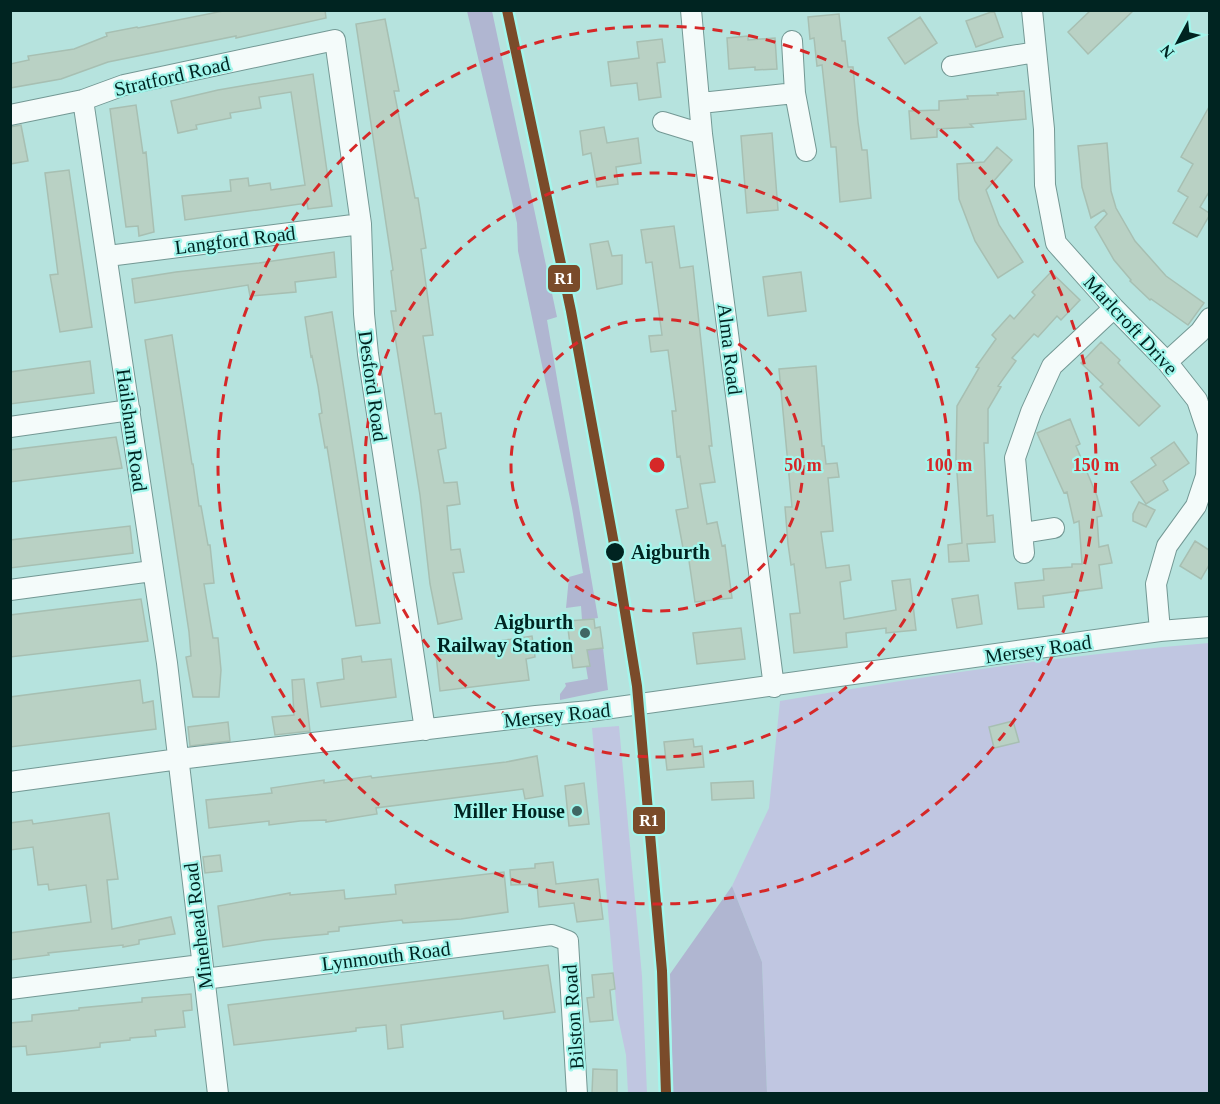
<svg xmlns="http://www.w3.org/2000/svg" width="1220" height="1104" font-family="'Times New Roman',serif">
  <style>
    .green { fill: #c0c6e1 }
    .forest { fill: #b0b6d1 }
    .building { fill: #b9d1c4; stroke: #a7bfb2; stroke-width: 1.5 }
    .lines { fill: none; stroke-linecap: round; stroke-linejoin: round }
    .street-casing { stroke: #739894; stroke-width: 22 }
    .street { stroke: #f4fbfa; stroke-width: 20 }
    .rail-1-casing { stroke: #a3f6ec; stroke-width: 15 }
    .rail-1 { stroke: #7a4b2a; stroke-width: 10 }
    .ring { fill: none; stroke: #d62828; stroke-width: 3; stroke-dasharray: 10 8 }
    .stop-dot { fill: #002421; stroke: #a3f6ec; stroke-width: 2 }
    .poi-dot { fill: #406763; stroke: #a3f6ec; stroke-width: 2 }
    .labels { text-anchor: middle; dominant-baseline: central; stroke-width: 4.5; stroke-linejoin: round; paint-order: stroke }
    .street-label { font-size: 20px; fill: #002421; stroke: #a3f6ec }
    .stop-label { font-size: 20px; font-weight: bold; fill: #002421; stroke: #a3f6ec; text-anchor: start }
    .poi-label { font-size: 20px; font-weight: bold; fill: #002421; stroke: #a3f6ec; text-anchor: end }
    .centre { fill: #d62828; stroke: #a3f6ec; stroke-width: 3 }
    .ring-label { font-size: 18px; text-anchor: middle; font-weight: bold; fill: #d62828; stroke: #a3f6ec; stroke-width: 4.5; stroke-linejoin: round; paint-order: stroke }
    .line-badge { stroke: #a3f6ec; stroke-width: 2 }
    .badge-label { font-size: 16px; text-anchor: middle; font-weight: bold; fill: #fff }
  </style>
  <rect width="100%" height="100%" fill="#b6e3de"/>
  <path class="green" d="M1209 643V1093H767L762 962 732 886 769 808 780 701C922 676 1066 655 1209 643Z
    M619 726 642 976 647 1093H628L626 1055 617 1013 592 728Z"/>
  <path class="forest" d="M467 11H492L557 317 547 320 598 618 582 620 581 606 566 608 569 577 583 573 572 508 518 251 517 223Z
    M603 648 608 690 560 700V694L566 686 565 683 588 679 586 667 590 666 587 650Z
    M732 886 762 962 767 1093H673L670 974Z"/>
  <path class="building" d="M228 10H325L326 18 236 38V36L108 62 61 79 10 88V64L29 60 28 56 74 49 107 36 106 33 137 27 138 28Z
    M1091 10H1134L1088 54 1068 32Z
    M994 11 1003 37 976 47 966 21Z
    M839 14 842 41H845L848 67H853L858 122 862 150H867L871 198 840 202 836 147H831L822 65 817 66 814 38 810 39 808 17Z
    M920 17 937 43 905 64 888 38Z
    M385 19 399 91H394L415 198H418L426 248 421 249 433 335 423 336 435 414 441 413 446 448 438 450 444 483 457 482 460 504 447 506 451 550 460 549 464 572 453 573 462 619 438 624 430 584 420 495 391 311H396L391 271 393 270 356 24Z
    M748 36V40L775 38 777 69 755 70V67L729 69 727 38Z
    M662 39 665 62 657 63 661 97 639 100 637 83 611 86 608 62 639 58 637 42Z
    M313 74 332 206 308 209 307 203 185 220 182 196 231 191 230 180 248 178 249 186 270 183 271 190 305 185 291 92 259 97 261 108 230 113 231 118 196 125 197 129 178 133 171 101 218 90Z
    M1024 91 1026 119 970 124 973 127 937 129V137L911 139 909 111 939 110V101L968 99 967 96 998 95 997 93Z
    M136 105 143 153 146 152 154 232 139 236 138 226 126 227 110 109Z
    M1209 107V192L1200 207 1209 213V216L1197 237 1173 223 1188 197 1178 191 1193 164 1181 157Z
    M21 125 28 161 10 164V127Z
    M604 127 607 143 638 138 641 163 616 167 618 184 597 187 591 153 583 155 580 131Z
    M772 133 778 210 747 213 741 136Z
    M1107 143 1111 191 1116 208 1135 241 1166 276 1204 303 1188 325 1151 299 1150 300 1130 281 1131 280 1114 260 1095 227 1107 214 1104 210 1091 218 1082 187 1078 146Z
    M997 147 1012 160 986 190 999 225 1023 262 998 278 975 241 959 199 957 164 984 162Z
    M69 170 92 327 60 332 50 275 58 274 45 173Z
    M674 226 680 268 693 266 712 446H709L715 482 700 484 707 524 717 522 722 546 725 545 732 598 695 602 687 547 683 548 676 510 688 508 680 456 677 457 672 411H676L668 350 651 352 649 336 662 335 652 262 646 263 641 230Z
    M608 241 612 256 622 255V284L597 289 590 244Z
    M334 252 336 277 295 282 296 292 250 296 248 285 135 303 132 279 176 272 259 263Z
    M801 272 806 311 768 316 763 277Z
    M1051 272 1080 300 1061 320 1057 316 1038 337 1034 334 1012 358 1016 361 998 386 1001 387 988 409V443H984L987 516 993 515 995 542 967 544 969 561 949 562 948 545 962 543 956 459 957 406 979 368 976 367 996 339 992 335 1010 315 1014 319 1035 295 1032 292Z
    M332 312 380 623 356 626 327 447 325 448 319 414 322 413 318 386 312 356 311 357 305 317Z
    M172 335 192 464H193L199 506H201L208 545H210L214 583 204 584 213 638H218L221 670 219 697H193L186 657 191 656 189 632 145 340Z
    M1101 342 1120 360 1118 363 1160 406 1139 426 1100 387 1103 384 1081 363Z
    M90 361 94 393 10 404V372Z
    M816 366 822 446H824L826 464 837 463 839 477 828 478 833 531 821 532 826 568 849 565 851 580 840 582 844 619 896 610 892 581 910 579 916 630 886 633V628L846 633 847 647 794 653 790 614 800 613 794 564 791 565 788 544 785 507H792L779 369Z
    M1070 419 1080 444 1076 446 1097 496 1102 516 1097 517 1099 547 1108 545 1112 563 1099 565 1102 588 1043 596 1044 607 1018 609 1015 583 1044 580 1043 569 1072 567V564H1082L1079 521 1074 523 1067 492 1064 493 1037 433Z
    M116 437 122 468 10 482V450Z
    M1174 442 1189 463 1163 481 1168 490 1146 504 1131 482 1156 465 1151 458Z
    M1139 502 1155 510 1146 527 1133 521V514Z
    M130 526 133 553 10 568V540Z
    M1195 541 1209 550V565L1201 579 1180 566Z
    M978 595 982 624 957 628 952 599Z
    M141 599 148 641 10 657V615Z
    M594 619 595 628 600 627 603 648 587 650 590 666 573 668 567 621Z
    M741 628 745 659 697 664 693 633Z
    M532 636 535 657 526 659 529 680 440 691 436 655 487 647 486 643Z
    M361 656 362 662 391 659 396 697 321 707 317 683 344 679 342 659Z
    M304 679 310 731 275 735 272 717 294 715 292 680Z
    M140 680 143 703 153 701 156 729 10 747V697Z
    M1013 721 1019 742 994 748 989 727Z
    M228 722 230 741 190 746 188 727Z
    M693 739 694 747 702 746 704 767 667 770 664 742Z
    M537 756 543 796 525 799 523 789 376 808 377 814 326 822V820L300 821 269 825V821L209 828 206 800 272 793 271 788 324 780V783L371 776 372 778 506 762Z
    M753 781 754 798 712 800 711 783Z
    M584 783 589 824 569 826 565 786Z
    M109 813 118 879 107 880 112 929 171 917 175 934 139 940V944L123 947V945L48 953 49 955 10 960V933L91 922 86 885 49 890 48 884 38 885 33 847 10 850V823L32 820 33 824Z
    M220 855 222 871 205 873 203 857Z
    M553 862 556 884 598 879 603 919 577 922 574 903 539 907 537 884 511 885 510 870 535 868V864Z
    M504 872 508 912 461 919 403 923 402 920 339 927V931L328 932V934L265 940 223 947 218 906 290 893V895L344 890 345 899 396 894 395 885Z
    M548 965 555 1012 504 1019 503 1011 401 1025 403 1047 388 1049 386 1025 356 1028V1031L349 1032 234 1045 228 1005Z
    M613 973 615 989 610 990 613 1020 590 1022 587 998 594 997 592 975Z
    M191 994 192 1010 183 1011 185 1027 155 1030 156 1036 130 1038V1040L100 1043V1047L57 1052 27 1055 26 1046 10 1047V1023L32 1021V1015L79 1010V1008L142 1002V998Z
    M593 1069 617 1070V1094L592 1093Z"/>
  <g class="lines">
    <g class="street-casing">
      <path id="street" d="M691 10 702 134 774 687
        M1032 10 1044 129 1045 185 1056 243 1114 308 1167 362 1197 400 1208 433 1206 476 1196 506 1167 546 1156 584 1160 631
        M792 41 795 93 806 151
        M952 66 1036 52
        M83 100 167 663 218 1094
        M701 103 795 93
        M10 115 83 100 124 85 335 40 361 224 364 314 368 354 425 730
        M663 122 702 134
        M108 256 361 224
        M1167 362 1200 332 1210 318
        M10 427 130 410
        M1023 533 1054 528
        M1024 553 1015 458 1031 412 1052 366 1114 308
        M10 590 152 571
        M10 782 179 759 536 716 590 711 1160 631 1210 627
        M204 979 552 935 568 941 577 1094
        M10 989 201 965"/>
    </g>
    <use href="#street" class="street"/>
    <g class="rail-1-casing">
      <path id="rail-1" d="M507 10 571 311 614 544 637 686 662 971 666 1094"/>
    </g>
    <use href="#rail-1" class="rail-1"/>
  </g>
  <g class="ring">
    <circle cx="657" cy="465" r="146"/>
    <circle cx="657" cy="465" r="292"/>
    <circle cx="657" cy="465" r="439"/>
  </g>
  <circle class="stop-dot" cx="615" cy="552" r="10"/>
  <g class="poi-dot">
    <circle cx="585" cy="633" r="6"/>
    <circle cx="577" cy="811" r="6"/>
  </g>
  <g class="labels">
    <g class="street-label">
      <text transform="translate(172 76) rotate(-13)">Stratford Road</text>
      <text transform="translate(235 240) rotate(-7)">Langford Road</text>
      <text transform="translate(1131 325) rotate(47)">Marlcroft Drive</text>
      <text transform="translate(730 349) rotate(83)">Alma Road</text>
      <text transform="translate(373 386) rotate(82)">Desford Road</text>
      <text transform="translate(132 430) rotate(82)">Hailsham Road</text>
      <text transform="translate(1038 649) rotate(-8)">Mersey Road</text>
      <text transform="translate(557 715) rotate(-6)">Mersey Road</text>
      <text transform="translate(198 926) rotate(-97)">Minehead Road</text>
      <text transform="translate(386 956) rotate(-7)">Lynmouth Road</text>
      <text transform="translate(573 1017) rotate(-94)">Bilston Road</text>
    </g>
    <g class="stop-label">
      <text x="631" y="552">Aigburth</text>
    </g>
    <g class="poi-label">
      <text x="573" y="622">Aigburth<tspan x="573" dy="23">Railway Station</tspan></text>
      <text x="565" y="811">Miller House</text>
    </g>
  </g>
  <circle cx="657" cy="465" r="9" class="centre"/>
  <g class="ring-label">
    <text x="803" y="471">50 m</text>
    <text x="949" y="471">100 m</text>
    <text x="1096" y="471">150 m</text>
  </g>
  <g class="line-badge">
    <rect x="547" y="264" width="34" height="29" rx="6" fill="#7a4b2a"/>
    <rect x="632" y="806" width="34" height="29" rx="6" fill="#7a4b2a"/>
  </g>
  <g class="badge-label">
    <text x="564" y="284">R1</text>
    <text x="649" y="826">R1</text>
  </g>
  <rect width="1220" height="1104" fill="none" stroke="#002421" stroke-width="24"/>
  <g transform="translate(1178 42) rotate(229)" stroke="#a3f6ec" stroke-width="4.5" paint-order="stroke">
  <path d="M0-4.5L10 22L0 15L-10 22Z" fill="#002421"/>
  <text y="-9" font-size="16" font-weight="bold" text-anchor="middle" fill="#002421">N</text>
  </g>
</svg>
